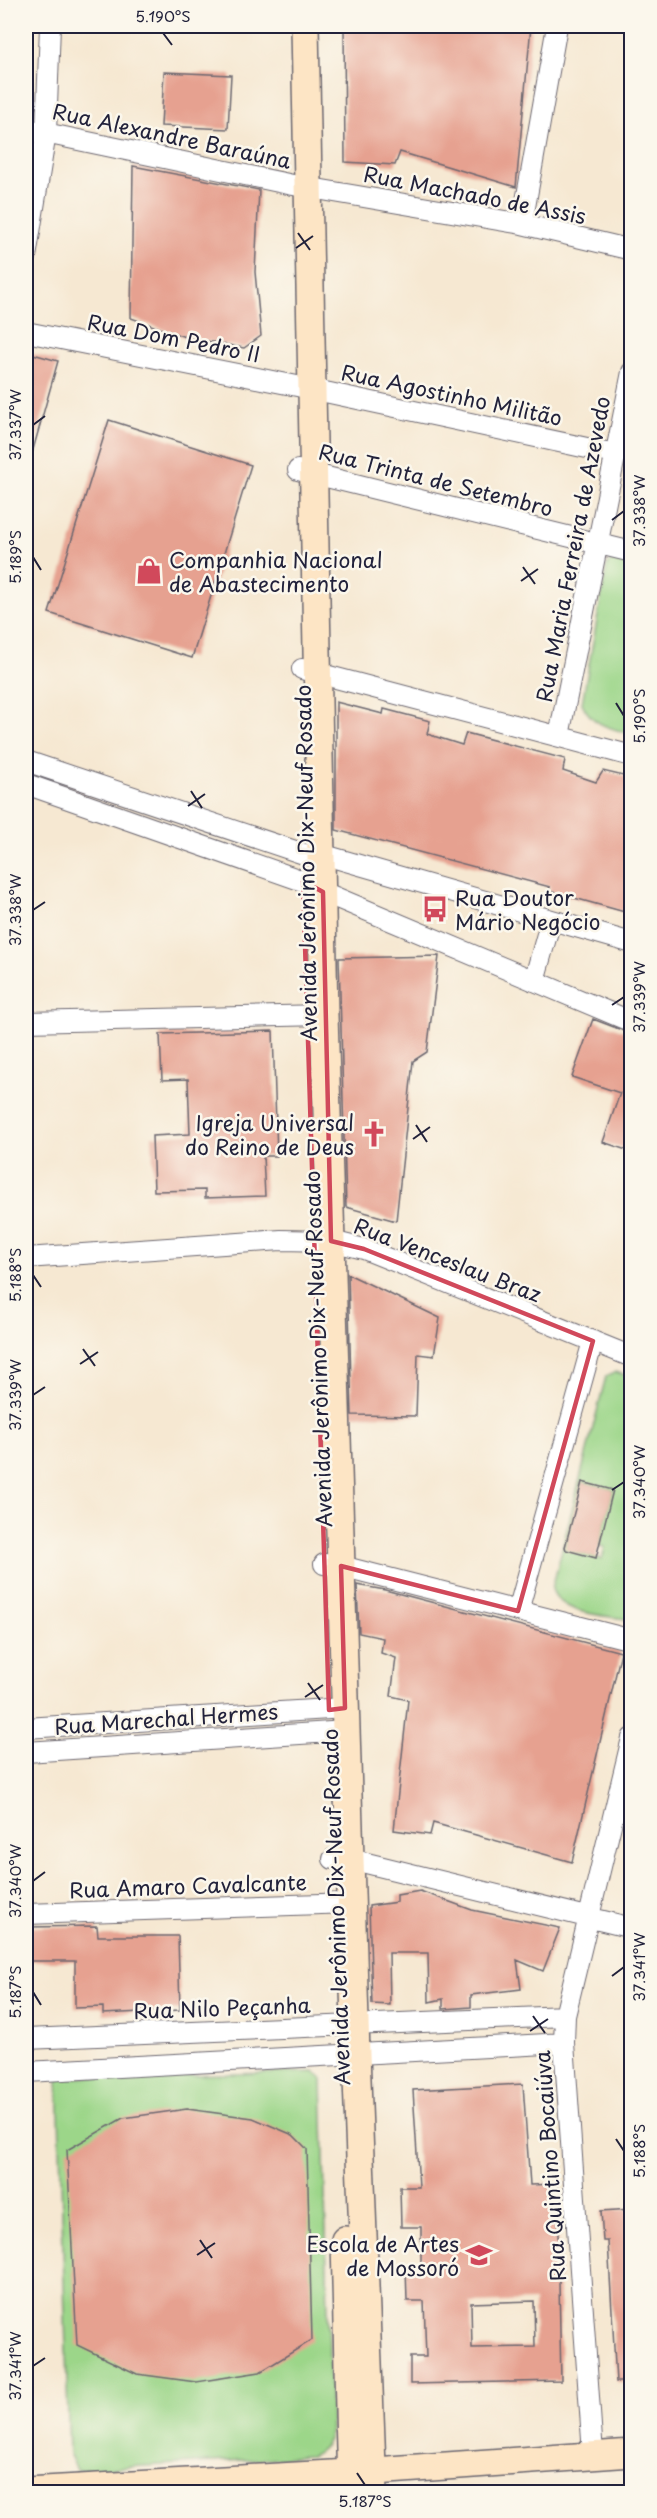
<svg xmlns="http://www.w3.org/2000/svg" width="657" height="2518" font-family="'Playpen Sans',sans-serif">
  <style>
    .green { fill: #9cd689; stroke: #5f7c62; stroke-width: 1.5; fill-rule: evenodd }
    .building { fill: #e6a190; fill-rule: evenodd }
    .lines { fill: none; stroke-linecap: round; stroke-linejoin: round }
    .street-casing { stroke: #6c6770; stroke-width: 22 }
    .secondary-casing { stroke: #6c6770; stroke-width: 30 }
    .street { stroke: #fff; stroke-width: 20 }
    .secondary { stroke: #fde5c5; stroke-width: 27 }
    .marked { fill: none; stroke: #d1495b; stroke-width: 4.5; stroke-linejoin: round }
    .ticks { fill: none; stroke: #22223b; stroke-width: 2 }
    .labels { text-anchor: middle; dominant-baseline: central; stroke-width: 5; stroke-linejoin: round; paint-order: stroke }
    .street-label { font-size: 21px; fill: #22223b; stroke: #fbf7ec }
    .poi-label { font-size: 21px; fill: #22223b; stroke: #fbf7ec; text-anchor: start }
    .neatline { fill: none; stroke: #22223b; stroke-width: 2 }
    .ticks-label { font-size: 15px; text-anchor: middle; fill: #22223b }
  </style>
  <rect width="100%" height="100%" fill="#fbf7ec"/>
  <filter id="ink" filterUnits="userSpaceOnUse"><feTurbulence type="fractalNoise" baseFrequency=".0167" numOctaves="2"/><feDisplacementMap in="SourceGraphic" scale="12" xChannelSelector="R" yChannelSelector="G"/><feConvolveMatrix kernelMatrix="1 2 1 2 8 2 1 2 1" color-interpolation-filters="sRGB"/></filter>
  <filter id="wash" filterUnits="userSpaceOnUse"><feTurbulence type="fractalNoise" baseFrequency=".008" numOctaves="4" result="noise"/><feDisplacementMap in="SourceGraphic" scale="24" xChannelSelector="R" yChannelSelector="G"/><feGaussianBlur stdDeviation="1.35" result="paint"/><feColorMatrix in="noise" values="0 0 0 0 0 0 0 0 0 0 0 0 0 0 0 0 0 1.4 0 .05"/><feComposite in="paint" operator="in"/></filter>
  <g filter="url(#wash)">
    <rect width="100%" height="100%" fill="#f6e8d2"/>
    <path class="green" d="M612 560 631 563V734C610 728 591 725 582 703L607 565Z
      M615 1372 632 1377 631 1620C607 1615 561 1616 552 1589L606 1376ZM582 1482 613 1490 599 1546 605 1547 602 1559 566 1550Z
      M314 2072 322 2079 331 2429C329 2442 322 2451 310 2456L77 2470 69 2453 58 2078Z"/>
    <g id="blocks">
      <path class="building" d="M344 26H531L516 187 400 152 395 165 345 162Z
        M164 72 231 75 228 129 161 126Z
        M133 166 259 190 255 272 261 336 244 348 185 337 131 318Z
        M26 352 58 361 31 457 26 456Z
        M109 420 251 465 192 658 49 613Z
        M336 702 383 714 384 709 430 721 427 734 462 745 466 733 565 759 563 771 596 782 603 771 632 778V914L549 891 550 887 336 830Z
        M439 956 427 1052 413 1061 396 1221 346 1207 339 958Z
        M593 1019 632 1034V1152L603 1142 620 1093 572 1077Z
        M273 1031 277 1156H263L265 1196 205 1198V1190L154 1191 152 1136 190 1134 188 1079 162 1080 160 1034Z
        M348 1274 440 1318 434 1356 418 1354 416 1416 352 1415Z
        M582 1482 613 1490 596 1558 566 1550 565 1547Z
        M357 1585 385 1590 621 1652 572 1862 433 1823 430 1835 394 1830 408 1700 391 1696 396 1658 381 1653 383 1638 359 1633Z
        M420 1891 472 1910 560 1928 543 1971 517 1960 521 1989 471 1995V2007L443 2009V1999L429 2002 428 1953H389L390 2005 372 2004 369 1906 397 1902V1895Z
        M97 1926 98 1936H178L180 2010 103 2014V2007L75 2008V1961H26V1927Z
        M523 2084 530 2185 557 2184 561 2381 410 2384V2357H426L424 2301H407L406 2267H421V2227H401L400 2187H419L413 2090ZM534 2301 535 2347 472 2348 471 2303Z
        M187 2109 253 2118 293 2135 307 2149 312 2340 260 2372 196 2382 137 2374 77 2345 67 2150 123 2118Z
        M632 2209V2382H616L608 2241H603L601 2211Z"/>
    </g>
  </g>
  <g filter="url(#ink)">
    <use href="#blocks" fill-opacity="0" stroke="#6c6770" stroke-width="1.5"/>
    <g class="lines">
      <g class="street-casing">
        <path id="street" d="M26 129 293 185 522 224 632 250
          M522 224 557 26
          M26 257 46 133 50 26
          M26 332 297 386 615 454
          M298 470 632 552
          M302 669 632 756
          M559 736 632 372
          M26 761 304 854H321L632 943
          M26 784 303 881 323 892 632 1022
          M534 981 551 920
          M26 1022 324 1015
          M26 1258 281 1240 331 1241 364 1249 632 1357
          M324 1564 341 1566 632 1640
          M518 1611 593 1341
          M26 1728 345 1708
          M26 1752 346 1731
          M333 1859H350L632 1928
          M26 1914 351 1903
          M26 2039 565 2016
          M26 2072 564 2043
          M593 2454 564 2043 565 2016 632 1738"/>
      </g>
      <g class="secondary-casing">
        <path id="secondary" d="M305 26 324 1015 356 2054 373 2492
          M345 2240 351 2492
          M26 2491 332 2474 632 2453"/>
      </g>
      <use href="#street" class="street"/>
      <use href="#secondary" class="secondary"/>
    </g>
  </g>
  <path class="marked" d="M303 881 323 892 331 1241 364 1249 593 1341 518 1611 341 1566 345 1708 329 1710Z"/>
  <path class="ticks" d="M163 33 172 45M298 233 310 250M296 248 313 236M33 425 45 416M612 520 624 511M33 557 41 570M523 567 535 584M521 581 538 569M616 703 624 716M191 791 202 808M188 806 205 794M33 910 45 902M612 1005 624 997M416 1125 427 1142M413 1139 430 1127M33 1275 41 1287M83 1349 95 1366M80 1364 98 1352M33 1395 45 1387M612 1490 624 1482M308 1683 320 1700M305 1697 323 1685M33 1881 45 1872M612 1976 624 1967M33 1992 41 2005M533 2016 545 2033M530 2031 548 2019M616 2139 624 2151M200 2240 212 2258M197 2255 215 2243M33 2366 45 2358M357 2473 365 2485"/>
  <defs>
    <g id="shop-bare" transform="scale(2.07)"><path d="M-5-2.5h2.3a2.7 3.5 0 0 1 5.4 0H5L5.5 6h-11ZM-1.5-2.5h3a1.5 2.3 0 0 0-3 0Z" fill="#d1495b" stroke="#fbf7ec" stroke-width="2.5" paint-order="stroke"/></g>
    <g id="bus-bare" transform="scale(2.07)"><path d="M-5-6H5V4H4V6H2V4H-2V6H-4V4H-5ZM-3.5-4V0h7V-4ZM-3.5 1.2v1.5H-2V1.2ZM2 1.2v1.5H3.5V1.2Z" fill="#d1495b" stroke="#fbf7ec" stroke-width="2.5" paint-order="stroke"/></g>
    <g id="church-bare" transform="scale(2.07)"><path d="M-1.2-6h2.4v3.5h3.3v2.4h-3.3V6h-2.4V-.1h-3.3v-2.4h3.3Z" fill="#d1495b" stroke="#fbf7ec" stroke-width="2.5" paint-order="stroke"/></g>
    <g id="school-bare" transform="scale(2.07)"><path d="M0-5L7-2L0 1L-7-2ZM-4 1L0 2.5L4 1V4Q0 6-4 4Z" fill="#d1495b" stroke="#fbf7ec" stroke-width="2.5" paint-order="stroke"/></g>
  </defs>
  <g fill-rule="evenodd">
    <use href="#shop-bare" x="149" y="571"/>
    <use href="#bus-bare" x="435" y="909"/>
    <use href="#church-bare" x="374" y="1134"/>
    <use href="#school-bare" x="479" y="2255"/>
  </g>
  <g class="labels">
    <g class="street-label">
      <text transform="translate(172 135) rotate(12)">Rua Alexandre Baraúna</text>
      <text transform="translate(475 194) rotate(11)">Rua Machado de Assis</text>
      <text transform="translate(174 337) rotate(11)">Rua Dom Pedro II</text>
      <text transform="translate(452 394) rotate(12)">Rua Agostinho Militão</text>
      <text transform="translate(436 479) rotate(14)">Rua Trinta de Setembro</text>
      <text transform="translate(572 549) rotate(-79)">Rua Maria Ferreira de Azevedo</text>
      <text transform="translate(305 863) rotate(-91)">Avenida Jerônimo Dix-Neuf Rosado</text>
      <text transform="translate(448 1259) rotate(21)">Rua Venceslau Braz</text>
      <text transform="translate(317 1349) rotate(-92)">Avenida Jerônimo Dix-Neuf Rosado</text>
      <text transform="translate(166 1718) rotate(-4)">Rua Marechal Hermes</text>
      <text transform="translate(188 1885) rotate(-2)">Rua Amaro Cavalcante</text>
      <text transform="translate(335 1907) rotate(-92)">Avenida Jerônimo Dix-Neuf Rosado</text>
      <text transform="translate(222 2007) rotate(-2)">Rua Nilo Peçanha</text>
      <text transform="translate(549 2166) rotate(-94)">Rua Quintino Bocaiúva</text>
    </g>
    <g class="poi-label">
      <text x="169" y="559">Companhia Nacional<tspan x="169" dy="24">de Abastecimento</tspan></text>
      <text x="455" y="897">Rua Doutor<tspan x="455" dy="24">Mário Negócio</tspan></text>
      <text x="354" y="1122" text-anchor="end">Igreja Universal<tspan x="354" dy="24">do Reino de Deus</tspan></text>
      <text x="459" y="2243" text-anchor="end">Escola de Artes<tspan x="459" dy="24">de Mossoró</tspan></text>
    </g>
  </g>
  <rect width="657" height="2518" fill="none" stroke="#fbf7ec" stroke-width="66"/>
  <rect x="33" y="33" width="591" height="2452" class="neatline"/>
  <g class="ticks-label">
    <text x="163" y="22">5.190°S</text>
    <text transform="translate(16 425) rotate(-90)" y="5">37.337°W</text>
    <text transform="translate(640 511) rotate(-90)" y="5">37.338°W</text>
    <text transform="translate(16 557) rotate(-90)" y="5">5.189°S</text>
    <text transform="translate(640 716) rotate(-90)" y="5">5.190°S</text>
    <text transform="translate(16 910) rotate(-90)" y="5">37.338°W</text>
    <text transform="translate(640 997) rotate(-90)" y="5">37.339°W</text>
    <text transform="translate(16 1275) rotate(-90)" y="5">5.188°S</text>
    <text transform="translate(16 1395) rotate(-90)" y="5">37.339°W</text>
    <text transform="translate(640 1482) rotate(-90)" y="5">37.340°W</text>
    <text transform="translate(16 1881) rotate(-90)" y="5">37.340°W</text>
    <text transform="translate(640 1967) rotate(-90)" y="5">37.341°W</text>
    <text transform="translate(16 1992) rotate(-90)" y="5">5.187°S</text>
    <text transform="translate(640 2151) rotate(-90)" y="5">5.188°S</text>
    <text transform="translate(16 2366) rotate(-90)" y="5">37.341°W</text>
    <text x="365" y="2507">5.187°S</text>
  </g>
</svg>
